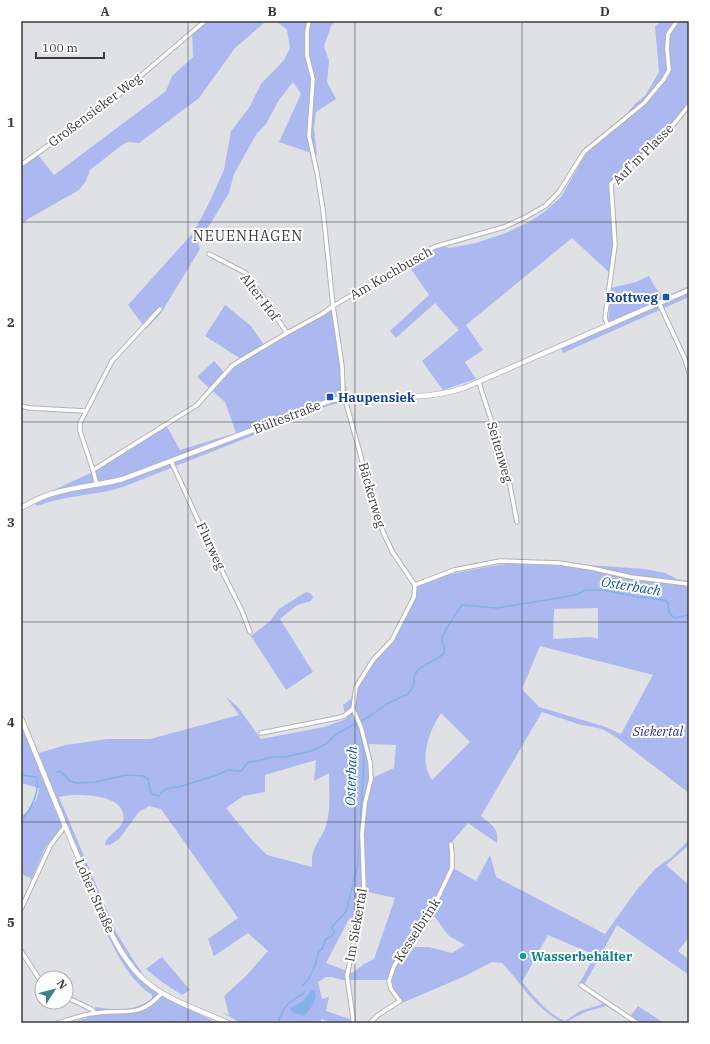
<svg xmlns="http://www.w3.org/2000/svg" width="710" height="1044" font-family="'IBM Plex Serif',serif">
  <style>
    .green { fill: #acb8f0; fill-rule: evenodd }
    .water { fill: #83b2e8 }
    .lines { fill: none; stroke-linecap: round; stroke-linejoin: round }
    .stream { stroke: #83b2e8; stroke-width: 1.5 }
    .minor-casing { stroke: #b2b3b7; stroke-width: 5.5 }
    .tertiary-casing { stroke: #b2b3b7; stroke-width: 6 }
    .minor { stroke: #fff; stroke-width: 3.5 }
    .tertiary { stroke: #fff; stroke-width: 4.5 }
    .grid { fill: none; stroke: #3b3b3d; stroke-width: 1; stroke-opacity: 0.55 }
    .transit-dot { fill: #1a4fb4; stroke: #fff; stroke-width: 1.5 }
    .culture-dot { fill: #0f9aa8; stroke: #fff; stroke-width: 1.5 }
    .labels { text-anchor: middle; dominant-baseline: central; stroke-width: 4; stroke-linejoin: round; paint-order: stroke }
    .street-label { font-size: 13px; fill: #3b3b3d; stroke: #fff }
    .transit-label { font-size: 13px; font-weight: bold; fill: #164399; stroke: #fff; text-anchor: end }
    .park-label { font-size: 13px; font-style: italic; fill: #2d347d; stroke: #fff }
    .culture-label { font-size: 13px; font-weight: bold; fill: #0d838f; stroke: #fff; text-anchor: start }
    .neighbourhood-label { font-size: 14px; letter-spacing: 1px; fill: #3b3b3d; stroke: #fff }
    .water-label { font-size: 14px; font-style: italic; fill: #105494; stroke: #fff }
    .neatline { fill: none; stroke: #3b3b3d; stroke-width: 1.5 }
    .grid-label { font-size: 13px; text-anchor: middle; font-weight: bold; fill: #3b3b3d }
  </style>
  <rect width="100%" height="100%" fill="#e0e1e5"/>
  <path class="green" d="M203 21H272L264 23 235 48 199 98 139 143 128 142 122 145 90 170 86 181 79 190 28 219 21 225V166L38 155 54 175 166 91 172 76 193 57 192 31Z
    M276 21H335L331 26 324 46 329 61 327 82 336 99 316 112 314 129 317 155 279 142 301 94 293 82 279 100 266 124 257 133 234 174 229 193 198 244 200 249 161 313 146 329 128 305 193 233 209 203 224 170 231 131 249 108 261 84 284 60 290 48 287 30Z
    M662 21H689V108L663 142 613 184 617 228 616 248 613 276 572 238 466 325 483 350 465 362 476 379 443 390 422 361 459 330 435 303 396 338 390 331 429 295 409 266 442 245 449 248 476 243 506 233 529 222 544 212 561 197 585 155 624 117 635 104 645 96 659 72 655 26Z
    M649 276 656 289 664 297 689 286V297L563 353 560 345 608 324 611 288 636 282Z
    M225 305 250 325 265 346 331 308 349 402 330 405 123 487C95 496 64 495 37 506L32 500 93 472 166 425 180 450 236 433 225 402 197 377 214 361 224 372 241 359 205 336Z
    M561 561 589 565 645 569 665 573 677 579 689 581V793L616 737 602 729 578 724 542 712 481 816C492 826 499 827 497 843L468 823 451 843 453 868 476 881 490 855 496 877 605 934 636 891 655 869 672 857 689 840V845L666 865 689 885V937L678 951 689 960V975L617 925 584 985 621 1010 618 1013 606 1006 585 1012 564 1023C537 1011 523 986 504 965L502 963 492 962 465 976 402 1003 392 988 389 980H343L331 977H326L318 982 322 999 329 997 326 1011 350 1019V1023H334L321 1019 320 1023H241L223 1013 229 1015 224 996 247 975 268 951 248 933 214 956 208 939 238 918 161 809 149 806 139 812 119 839 110 845H105C107 834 120 831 123 821 129 793 75 793 59 797L116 932 134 961 142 972 138 976 151 989 165 998 218 1023H69L87 1018V1016L97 1014 95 1007C115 1010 136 1012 152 998V995C131 981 120 960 109 938L63 826 46 846 32 879 21 874V817C30 809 38 801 39 788L21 783V712L39 753 66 745 107 739H150L239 715 226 697 237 706 261 739 324 727 346 719 343 705 351 699 355 683 371 661 392 639 414 597 412 587C419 585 425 582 432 579 445 575 458 573 471 570 505 563 528 560 562 566ZM598 608V639L591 637 553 639 554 609ZM540 646 653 675 621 734 606 727 539 707 522 689ZM441 713 470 742 432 780C418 760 429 731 441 713ZM369 744 396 745 394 768 372 778ZM316 760 314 781 329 773C329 791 331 809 326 826 320 843 311 845 312 867L267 855 252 840 226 808 243 796 265 792V775ZM368 892 395 898 374 959 364 964 352 973 326 963 349 919 362 922ZM433 911 434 916 449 936 465 945 452 953 429 947H410ZM548 935 595 955 578 986 603 1004 580 1011 565 1021C546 1013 536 998 522 982Z
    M306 592 310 593 313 597 311 601 297 605 280 619 313 672 286 690 251 636 270 621 279 609Z
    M162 957 190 990 182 995 162 982 146 969Z
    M638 1006 664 1023H641L630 1017Z"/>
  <path class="water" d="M313 990 316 994C315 1003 310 1010 304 1016L292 1012 290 1008 302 1002 311 991Z"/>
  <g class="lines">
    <path class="stream" d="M361 732 356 724 370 716 387 704 408 694 413 687 415 674 419 669 444 654C446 648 442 644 442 638 442 634 459 609 462 605L497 608 576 595 585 590H603L638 597 665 600 668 603C669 610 668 614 675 618L689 615
      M57 772 60 771 70 781 76 783 96 782 125 775 143 776 148 779 151 794 159 796 164 790 170 788 179 787 217 775 228 770 241 771 248 762 258 761 272 757H286L314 750 326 744 335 735 355 724
      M21 775 36 777C41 790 30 812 21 820
      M302 986 308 980 316 964 318 952 322 949 326 939 332 936 334 932 332 927 346 912 358 864 364 759 362 737
      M278 1023C283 1007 289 1001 303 994L304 992"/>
    <g class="minor-casing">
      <path id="minor" d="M309 21 307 31V55L313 79 309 136 317 173 323 210 333 306 342 366 343 392 360 453 371 500 384 534 393 553 415 585
        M21 165 117 96 205 21
        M209 254 246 273 287 333
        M659 303 685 359 689 373
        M608 326 605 318 615 245 611 184 662 139 689 105
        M479 383 506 465 517 522
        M21 406 30 408 85 411
        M171 461 213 553 242 611 250 632
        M93 470 197 405 232 366 238 362 287 333 322 314 333 306 434 247 504 227 526 217 545 206 559 192 584 152 644 103 664 79 669 70 667 49 668 34 677 21
        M97 485 93 470 80 431V423L112 361 160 309
        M415 585 454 570 500 561 559 563 591 568 631 577 689 584
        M261 733 337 718 344 716 353 709
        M21 909 50 846 65 826
        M21 951 42 983
        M581 985 637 1023
        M66 997 91 1009 95 1013
        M58 1023C71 1019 84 1014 97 1013 127 1009 138 1019 162 993
        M353 1023V1018L347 976 364 890 362 834 365 803 371 779 370 762 361 727 353 709 356 687 373 660 392 640 414 597 415 585
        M370 1023 378 1015 400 1001 391 989 389 981 394 966 434 906 452 868V853L451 844"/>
    </g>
    <g class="tertiary-casing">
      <path id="tertiary" d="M21 508C33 501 45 495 58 492 80 486 101 485 123 479L332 400 345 398C385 397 426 400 464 388L689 290
        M21 718C43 771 64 825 87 878 102 912 114 949 140 976 164 1000 198 1009 228 1023"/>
    </g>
    <use href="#minor" class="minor"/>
    <use href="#tertiary" class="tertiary"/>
  </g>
  <path class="grid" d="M188 21V1023M355 21V1023M522 21V1023M21 222H689M21 422H689M21 622H689M21 822H689"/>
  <g class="transit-dot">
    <rect x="662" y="293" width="8" height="8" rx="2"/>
    <rect x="326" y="393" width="8" height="8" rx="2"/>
  </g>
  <circle class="culture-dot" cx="523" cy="956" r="4"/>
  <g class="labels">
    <g class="street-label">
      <text transform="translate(95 110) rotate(-37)">Großensieker Weg</text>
      <text transform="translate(643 154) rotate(-45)">Auf'm Plasse</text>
      <text transform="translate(391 273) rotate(-30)">Am Kochbusch</text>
      <text transform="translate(260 297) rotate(53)">Alter Hof</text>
      <text transform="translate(287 417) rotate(-21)">Bültestraße</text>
      <text transform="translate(500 452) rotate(74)">Seitenweg</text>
      <text transform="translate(372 495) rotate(74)">Bäckerweg</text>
      <text transform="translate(211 546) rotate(65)">Flurweg</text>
      <text transform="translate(95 896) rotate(66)">Loher Straße</text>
      <text transform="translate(356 925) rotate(-80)">Im Siekertal</text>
      <text transform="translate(417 930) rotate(-57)">Kesselbrink</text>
    </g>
    <g class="transit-label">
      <text x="658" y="297">Rottweg</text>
      <text x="338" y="397" text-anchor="start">Haupensiek</text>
    </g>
    <g class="park-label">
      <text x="658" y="731">Siekertal</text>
    </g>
    <g class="culture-label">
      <text x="531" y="956">Wasserbehälter</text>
    </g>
    <g class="neighbourhood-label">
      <text x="248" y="236">NEUENHAGEN</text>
    </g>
    <g class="water-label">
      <text transform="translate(631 586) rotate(9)">Osterbach</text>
      <text transform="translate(351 776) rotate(-88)">Osterbach</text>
    </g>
  </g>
  <rect width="710" height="1044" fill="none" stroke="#ffffff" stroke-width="44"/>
  <g transform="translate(54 990) rotate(54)"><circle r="19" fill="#ffffff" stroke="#b1b1b1"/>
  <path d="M0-3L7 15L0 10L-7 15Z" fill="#3a8382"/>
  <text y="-6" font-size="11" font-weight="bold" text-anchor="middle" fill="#3b3b3d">N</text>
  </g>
  <path d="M36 52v6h68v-6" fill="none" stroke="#3b3b3d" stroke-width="2"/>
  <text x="42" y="52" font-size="12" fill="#3b3b3d" stroke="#ffffff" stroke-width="3" paint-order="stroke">100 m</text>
  <rect x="22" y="22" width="666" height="1000" class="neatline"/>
  <g class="grid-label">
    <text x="105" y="16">A</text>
    <text x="272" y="16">B</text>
    <text x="438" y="16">C</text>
    <text x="605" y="16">D</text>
    <text x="11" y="127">1</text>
    <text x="11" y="327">2</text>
    <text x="11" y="527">3</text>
    <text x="11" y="727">4</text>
    <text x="11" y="927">5</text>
  </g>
</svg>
